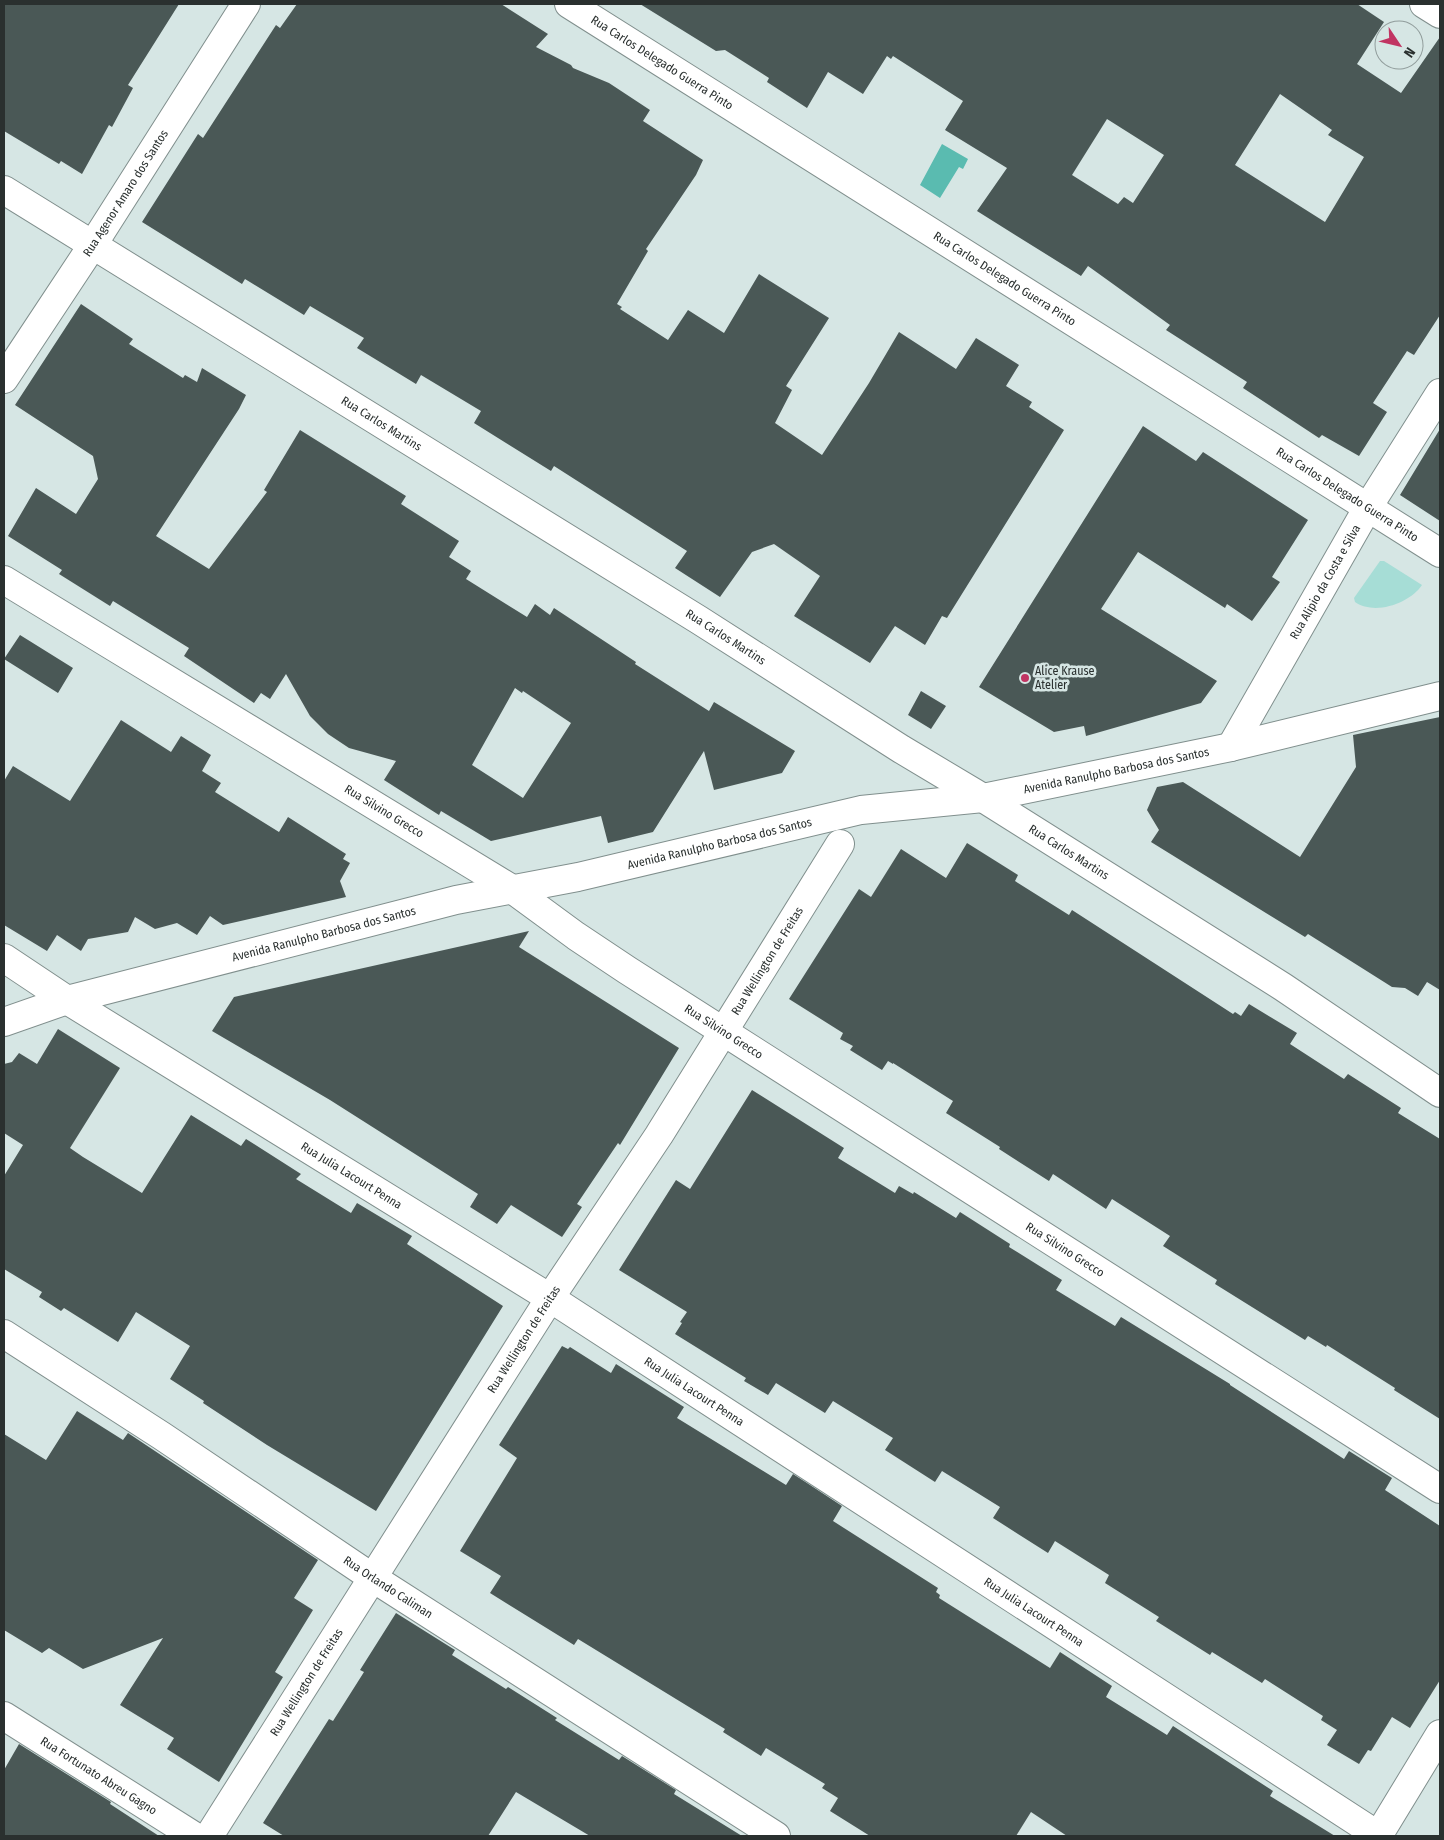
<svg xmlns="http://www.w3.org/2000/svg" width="1444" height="1840" font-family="'Fira Sans Condensed',sans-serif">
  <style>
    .green { fill: #a6ddd6 }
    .water { fill: #5abbb0 }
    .building { fill: #4a5856; fill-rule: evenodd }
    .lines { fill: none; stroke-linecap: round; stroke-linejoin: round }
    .minor-casing { stroke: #808f8d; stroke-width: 30 }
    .minor { stroke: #fff; stroke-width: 28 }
    .poi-dot { fill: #c13462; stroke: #d6e6e4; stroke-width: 2 }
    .labels { text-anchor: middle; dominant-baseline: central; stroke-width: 5; stroke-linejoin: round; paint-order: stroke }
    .street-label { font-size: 12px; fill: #2a302f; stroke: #d6e6e4 }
    .poi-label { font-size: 12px; fill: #2a302f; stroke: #d6e6e4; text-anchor: start }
  </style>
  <rect width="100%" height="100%" fill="#d6e6e4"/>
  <path class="green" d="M1380 561H1384L1422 585C1410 603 1375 616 1355 602L1354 598Z"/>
  <path class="water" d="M942 144 968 159 963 169 959 167 940 198 920 185Z"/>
  <path class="building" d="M4 4H179L128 85 133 88 112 127 109 125 82 174 61 161 59 164 4 131Z
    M297 4H501L548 34 536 47 571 65 573 68 609 83 650 110 643 121 703 160 696 175 646 249 648 251 617 304 622 307 620 309 668 340 688 310 724 333 759 274 829 318 786 386 792 390 775 423 822 455 869 383 899 332 956 369 976 338 1019 365 1006 386 1032 402 1029 407 1064 430 947 618 942 616 925 645 895 626 870 663 794 616 820 576 774 544 752 552 720 597 675 568 687 551 554 466 551 471 474 423 481 411 421 375 416 384 357 348 364 338 310 306 304 315 245 279 242 284 142 222 198 134 203 138 276 25 280 28Z
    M640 4H1357L1384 22 1357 64 1401 93 1440 37V315L1414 355 1407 351 1373 403 1387 412 1359 456 1322 435 1319 438 1243 388 1247 382 1166 330 1170 325 1088 266 1081 276 977 211 1007 168 945 130 963 101 893 56 891 59 887 56 863 94 828 72 807 108 767 82 769 78 725 50 716 51ZM1280 94 1332 130 1328 135 1364 157 1325 222 1235 165ZM1107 119 1164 155 1133 203 1124 197 1118 204 1072 175Z
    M81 304 133 339 129 344 183 378 185 375 197 382 202 368 246 395 239 409 156 536 209 569 267 492 264 490 300 430 406 496 401 504 459 541 449 557 471 571 466 579 527 617 535 604 550 615 554 608 636 662 635 664 709 711 714 702 795 751 782 773 714 790 704 751 653 832 608 843 601 816 491 841 441 811 439 815 384 780 396 761 349 748 328 734 310 716 286 674 270 699 261 693 254 703 184 656 189 648 113 601 110 606 59 574 62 570 8 536 36 488 76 514 98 479 93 456 15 405ZM515 688 522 693 523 691 571 723 523 798 472 765Z
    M1143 426 1196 461 1203 452 1308 520 1272 577 1280 582 1252 621 1227 604 1225 608 1138 552 1101 609 1217 681 1201 703 1086 736 1084 726 1054 732 979 687Z
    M1440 429V521L1400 495Z
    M20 635 73 668 58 693 4 659Z
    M921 691 946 706 931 729 908 715Z
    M1440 717V990L1427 982 1418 996 1405 988 1392 987 1308 934 1305 937 1151 842 1159 830 1147 810 1157 787 1183 782 1300 857 1356 767 1353 735Z
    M121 720 171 752 181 736 211 755 202 771 221 783 215 792 279 832 288 817 346 854 343 859 350 863 340 881 346 897 223 925 210 916 197 935 177 923 155 929 135 917 128 932 88 939 81 951 57 935 47 951 4 925V781L13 766 70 801Z
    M967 843 1018 875 1015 881 1069 915 1072 910 1233 1014 1235 1012 1241 1016 1249 1004 1297 1033 1290 1044 1344 1079 1348 1074 1401 1108 1398 1113 1440 1139V1419L1394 1390 1395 1388 1327 1345 1326 1347 1308 1336 1305 1340 1215 1284 1217 1280 1163 1246 1170 1236 1112 1199 1106 1209 1053 1174 1049 1181 999 1149 1000 1147 946 1113 953 1101 893 1063V1064L888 1061 882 1070 850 1050 853 1046 840 1039 843 1033 789 999 859 889 871 897 901 849 946 878Z
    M529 931 519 947 679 1048 620 1145 618 1143 577 1204 582 1207 562 1237 511 1205 497 1224 470 1207 478 1194 330 1100 212 1031 234 997Z
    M58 1029 120 1068 70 1148 83 1157 142 1193 191 1115 241 1146 246 1139 301 1174 296 1179 351 1213 357 1203 412 1236 407 1244 503 1306 376 1511 267 1445 203 1403 204 1401 170 1379 190 1346 136 1312 118 1342 64 1308 61 1311 39 1297 42 1292 4 1269V1176L23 1145 4 1133V1064L12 1062 19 1053 37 1064Z
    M752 1090 844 1148 838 1158 895 1193 899 1186 913 1194 914 1192 956 1218 960 1212 1010 1244 1009 1247 1062 1280 1056 1290 1115 1326 1121 1317 1230 1384V1385L1344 1459 1349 1451 1392 1478 1385 1490 1440 1526V1680L1410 1728 1392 1717 1371 1751 1368 1750 1359 1764 1327 1745 1337 1730 1321 1720 1323 1716 1265 1679 1262 1683 1212 1652 1210 1655 1156 1621 1159 1617 1105 1583 1109 1575 1055 1541 1048 1553 993 1518 1000 1507 942 1471 935 1482 885 1450 893 1438 833 1401 825 1413 776 1383 768 1395 744 1381 746 1378 675 1334 682 1323 680 1322 687 1312 619 1270 676 1180 690 1189Z
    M562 1346 568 1349 570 1347 611 1373 616 1364 684 1407 677 1418 786 1485 793 1474 807 1483 842 1506 833 1521 938 1588 936 1592 940 1595 939 1598 1050 1668 1060 1652 1112 1686 1106 1697 1167 1735 1173 1726 1273 1791 1270 1796 1335 1836H1067L1031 1812 1016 1836H870L830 1811 838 1798 822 1788 825 1784 766 1748 761 1756 723 1732 725 1729 578 1639 574 1645 490 1593 501 1576 460 1551 517 1458 499 1445Z
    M77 1411 123 1440 128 1433 318 1560 294 1598 313 1610 275 1672 283 1677 219 1782 167 1749 174 1738 120 1705 163 1638 83 1669 49 1648 42 1653 4 1630V1434L46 1460Z
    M396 1613 455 1650 452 1655 506 1689 508 1687 557 1718 555 1720 619 1760 622 1756 676 1790 674 1794 742 1836H590L516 1792 488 1836H284L263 1823 329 1719 333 1721 364 1672 360 1670Z
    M19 1744 111 1802 110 1804 159 1836H4V1770Z"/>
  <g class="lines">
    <g class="minor-casing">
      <g id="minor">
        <path id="s1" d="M569 4 1440 553"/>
        <path d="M1424 4 1440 14"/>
        <path id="s2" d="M4 190 699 620 901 749 983 798 1283 987 1440 1093"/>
        <path id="s3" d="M4 379 92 246 246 4"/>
        <path id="s4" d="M4 580 512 889 576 936 627 970 1440 1489"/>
        <path id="s5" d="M1231 747 1368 507 1440 393"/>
        <path id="s6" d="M4 958 67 1000 550 1298 1379 1836"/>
        <path id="s7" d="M4 1022 67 1000 456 900 578 877 861 810 983 798 1231 747 1440 696"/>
        <path id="s8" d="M4 1334 162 1436 373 1578 776 1836"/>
        <path id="s9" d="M4 1716 194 1836"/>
        <path id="s10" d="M209 1836 550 1298 659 1135 840 844"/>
        <path d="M1378 1836 1440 1734"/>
      </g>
    </g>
    <use href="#minor" class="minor"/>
  </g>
  <circle class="poi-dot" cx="1025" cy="678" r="5"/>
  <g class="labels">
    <g class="street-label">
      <text stroke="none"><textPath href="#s1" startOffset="110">Rua Carlos Delegado Guerra Pinto</textPath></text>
      <text stroke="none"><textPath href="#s3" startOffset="222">Rua Agenor Amaro dos Santos</textPath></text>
      <text stroke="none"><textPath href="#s1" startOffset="515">Rua Carlos Delegado Guerra Pinto</textPath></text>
      <text stroke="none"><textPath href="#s2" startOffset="444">Rua Carlos Martins</textPath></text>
      <text stroke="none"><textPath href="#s1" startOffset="920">Rua Carlos Delegado Guerra Pinto</textPath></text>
      <text stroke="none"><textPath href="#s5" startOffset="190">Rua Alipio da Costa e Silva</textPath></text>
      <text stroke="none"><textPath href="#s2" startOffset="849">Rua Carlos Martins</textPath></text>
      <text stroke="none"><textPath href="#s7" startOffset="1142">Avenida Ranulpho Barbosa dos Santos</textPath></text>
      <text stroke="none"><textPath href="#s4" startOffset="445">Rua Silvino Grecco</textPath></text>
      <text stroke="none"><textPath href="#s7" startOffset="738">Avenida Ranulpho Barbosa dos Santos</textPath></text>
      <text stroke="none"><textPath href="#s2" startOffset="1254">Rua Carlos Martins</textPath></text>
      <text stroke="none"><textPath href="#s7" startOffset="332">Avenida Ranulpho Barbosa dos Santos</textPath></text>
      <text stroke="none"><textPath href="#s10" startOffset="1038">Rua Wellington de Freitas</textPath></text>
      <text stroke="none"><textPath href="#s4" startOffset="850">Rua Silvino Grecco</textPath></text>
      <text stroke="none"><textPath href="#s6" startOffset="410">Rua Julia Lacourt Penna</textPath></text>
      <text stroke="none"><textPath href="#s4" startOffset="1255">Rua Silvino Grecco</textPath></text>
      <text stroke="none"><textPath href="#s10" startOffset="588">Rua Wellington de Freitas</textPath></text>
      <text stroke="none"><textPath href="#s6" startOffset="815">Rua Julia Lacourt Penna</textPath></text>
      <text stroke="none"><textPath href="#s8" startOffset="460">Rua Orlando Caliman</textPath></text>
      <text stroke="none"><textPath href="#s6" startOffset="1220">Rua Julia Lacourt Penna</textPath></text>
      <text stroke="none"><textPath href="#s10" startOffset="182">Rua Wellington de Freitas</textPath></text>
      <text stroke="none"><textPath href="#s9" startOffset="112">Rua Fortunato Abreu Gagno</textPath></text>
    </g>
    <g class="poi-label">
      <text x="1035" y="671">Alice Krause<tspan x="1035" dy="14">Atelier</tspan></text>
    </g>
  </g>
  <rect width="1444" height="1840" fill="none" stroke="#2a302f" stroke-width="10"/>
  <g transform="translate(1399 45) rotate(125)"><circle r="24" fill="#d6e6e4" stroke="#919d9c"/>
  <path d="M0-4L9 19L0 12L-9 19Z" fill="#c13462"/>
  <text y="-8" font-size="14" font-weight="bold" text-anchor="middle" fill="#2a302f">N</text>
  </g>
</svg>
